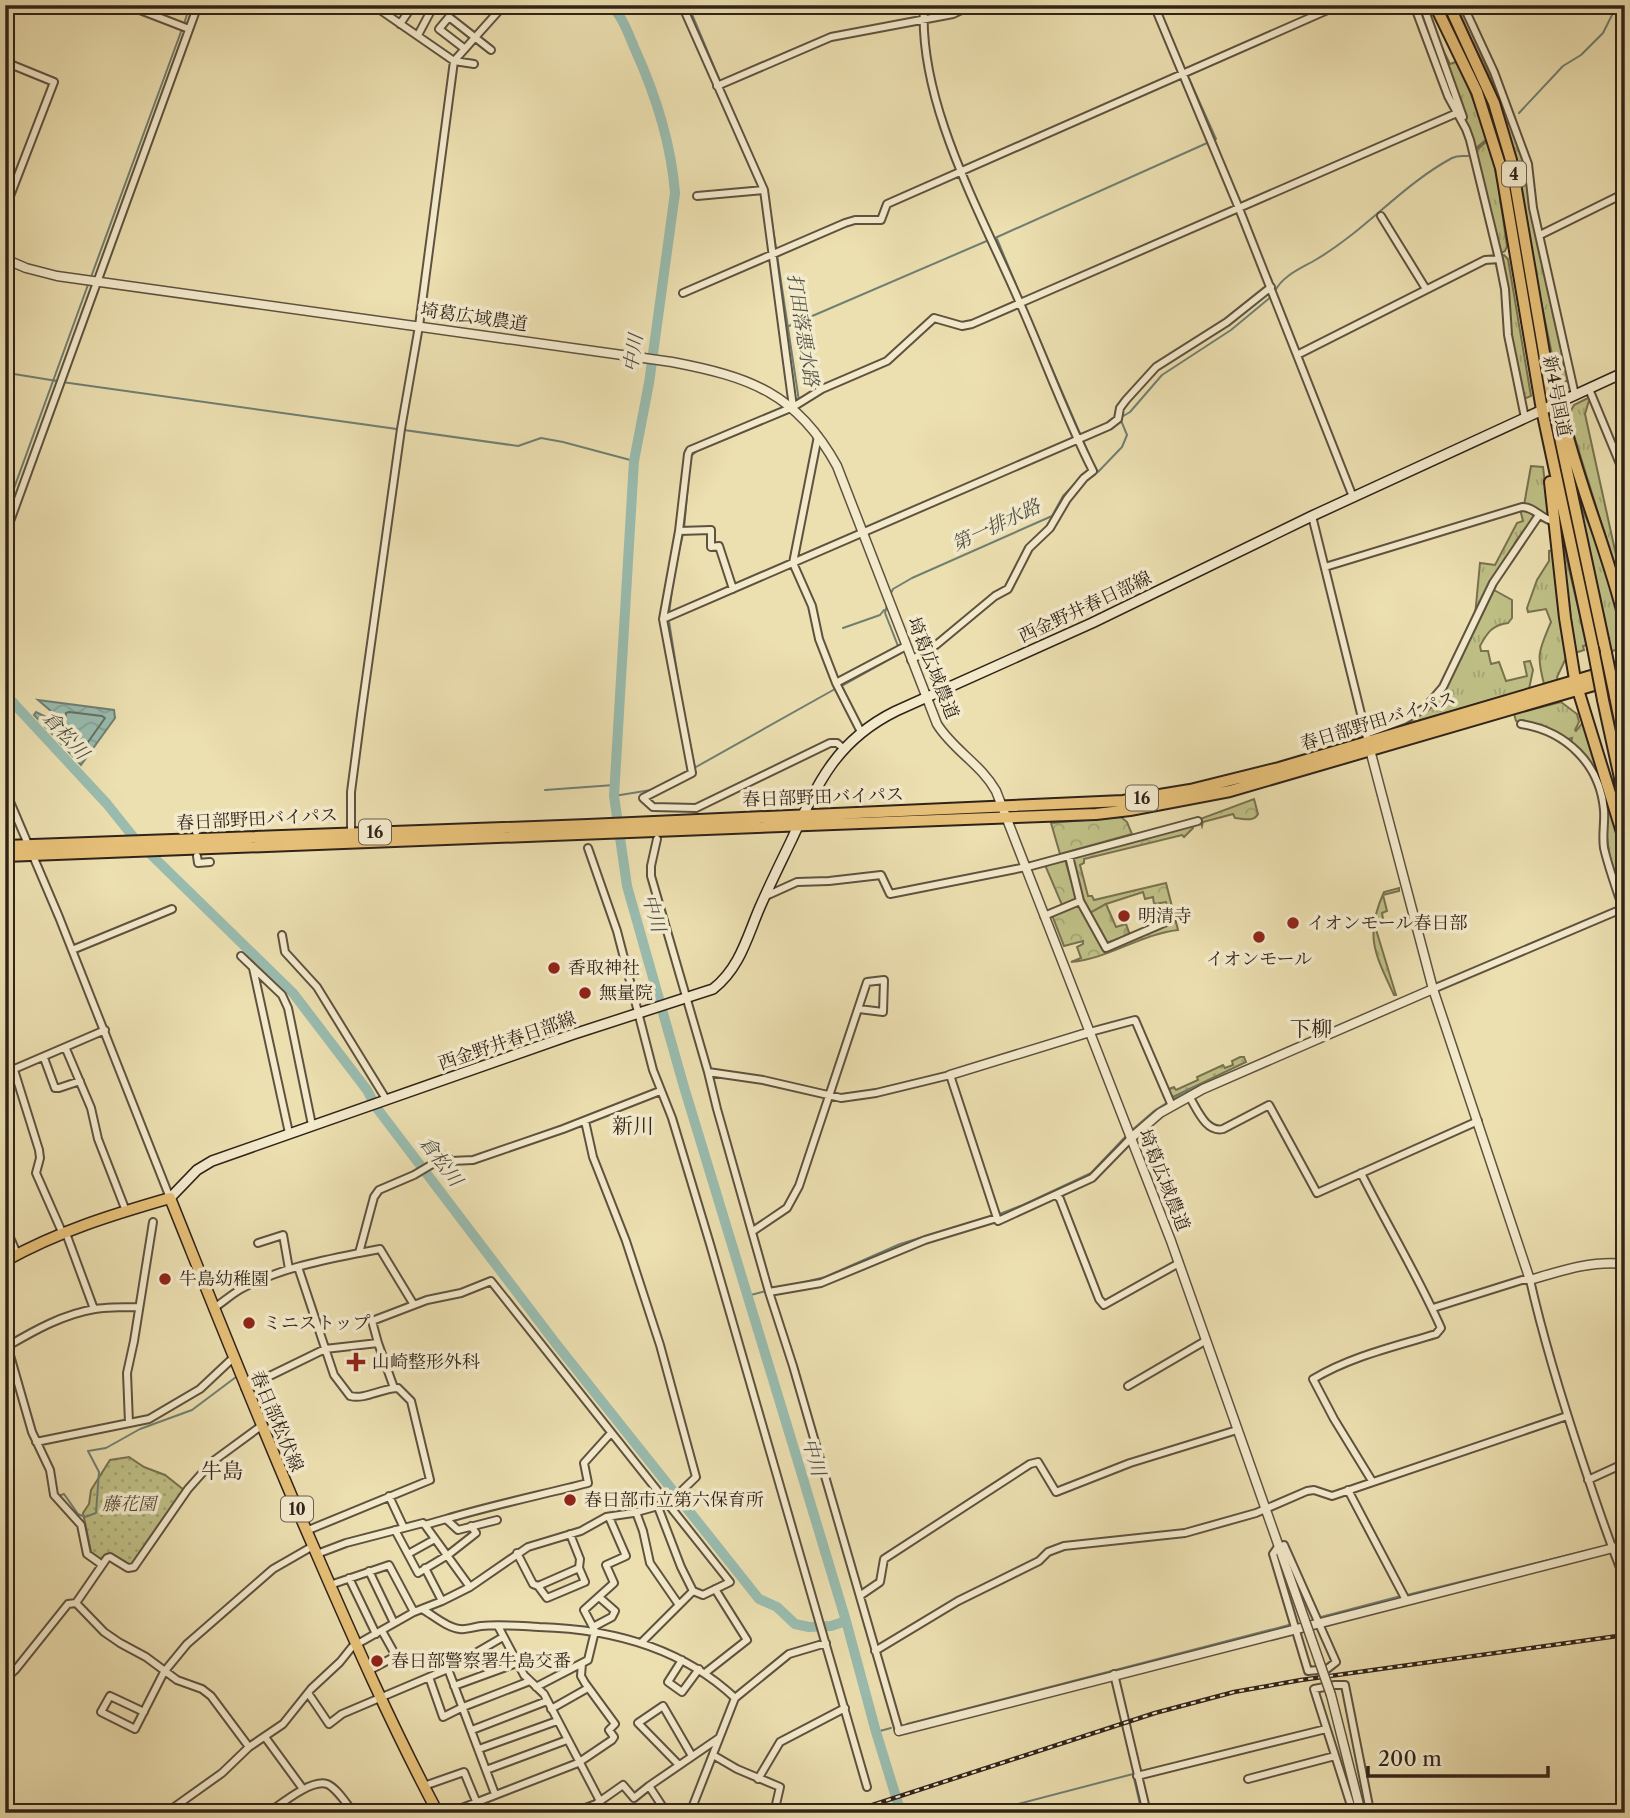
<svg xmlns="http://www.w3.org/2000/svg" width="1630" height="1818" font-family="'Libre Caslon Text','Noto Serif JP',serif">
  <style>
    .grass { fill: url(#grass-tufts); stroke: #787250; stroke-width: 2 }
    .forest { fill: url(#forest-crowns); stroke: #787250; stroke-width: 2 }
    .cemetery { fill: url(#cemetery-stones); stroke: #787250; stroke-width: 2 }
    .garden { fill: url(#garden-dots); stroke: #787250; stroke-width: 2 }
    .water { fill: url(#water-waves); stroke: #6f7f73; stroke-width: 2 }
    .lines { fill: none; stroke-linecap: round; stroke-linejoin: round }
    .shore { stroke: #647064; stroke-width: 2 }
    .stream { stroke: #6f7f73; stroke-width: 2 }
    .river { stroke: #99bcaf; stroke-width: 10 }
    .minor-casing { stroke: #5f5240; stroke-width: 10 }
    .tertiary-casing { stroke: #5f5240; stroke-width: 11 }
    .secondary-casing { stroke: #30231a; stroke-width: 12 }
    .primary-casing { stroke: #30231a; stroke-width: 13 }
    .trunk-casing { stroke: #30231a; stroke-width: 14 }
    .minor { stroke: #f3eacc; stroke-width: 6 }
    .tertiary { stroke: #f3eacc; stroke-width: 8 }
    .secondary { stroke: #f3eacc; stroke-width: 9 }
    .primary { stroke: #e6c078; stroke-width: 10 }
    .trunk { stroke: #e6c078; stroke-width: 10 }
    .rail-casing { stroke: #30231a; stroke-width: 4.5 }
    .rail { stroke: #f3eacc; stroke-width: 2; stroke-dasharray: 5; stroke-linecap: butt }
    .tertiary-bridge-casing { stroke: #5f5240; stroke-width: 11; stroke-linecap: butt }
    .trunk-bridge-casing { stroke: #30231a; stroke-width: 14; stroke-linecap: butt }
    .tertiary-bridge { stroke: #f3eacc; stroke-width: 8 }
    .trunk-bridge { stroke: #e6c078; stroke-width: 10 }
    .poi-dot { fill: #8f2418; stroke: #f3eacc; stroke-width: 2.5 }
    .labels { text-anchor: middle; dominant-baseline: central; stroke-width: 7; stroke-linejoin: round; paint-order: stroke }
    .shield { fill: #f3eacc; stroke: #6a5f4f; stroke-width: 2 }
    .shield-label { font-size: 16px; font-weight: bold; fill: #30231a }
    .street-label { font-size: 18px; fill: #30231a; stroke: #f3eacc }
    .poi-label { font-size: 18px; fill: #30231a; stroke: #f3eacc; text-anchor: start }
    .park-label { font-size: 18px; font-style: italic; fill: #544a35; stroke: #f3eacc }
    .water-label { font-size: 19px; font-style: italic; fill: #505147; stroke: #f3eacc }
    .quarter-label { font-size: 21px; fill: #30231a; stroke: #f3eacc }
  </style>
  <defs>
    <pattern id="grass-tufts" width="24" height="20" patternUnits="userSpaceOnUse" patternTransform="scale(1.75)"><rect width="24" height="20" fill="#bfc086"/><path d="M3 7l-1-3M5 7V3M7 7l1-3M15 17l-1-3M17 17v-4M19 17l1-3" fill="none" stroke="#a4a573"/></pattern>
    <pattern id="forest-crowns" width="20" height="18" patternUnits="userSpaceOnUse" patternTransform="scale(1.75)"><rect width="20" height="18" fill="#bfc086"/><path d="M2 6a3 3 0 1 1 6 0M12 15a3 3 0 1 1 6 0" fill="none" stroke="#a4a573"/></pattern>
    <pattern id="cemetery-stones" width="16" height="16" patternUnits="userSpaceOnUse" patternTransform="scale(1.75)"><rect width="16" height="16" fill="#bfc086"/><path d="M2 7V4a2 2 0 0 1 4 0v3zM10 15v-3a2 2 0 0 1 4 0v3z" fill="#a4a573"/></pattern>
    <pattern id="garden-dots" width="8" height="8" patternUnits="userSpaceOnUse" patternTransform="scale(1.75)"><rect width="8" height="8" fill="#bfc086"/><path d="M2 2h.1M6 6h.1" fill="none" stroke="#a4a573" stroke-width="1.8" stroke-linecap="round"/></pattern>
    <pattern id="water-waves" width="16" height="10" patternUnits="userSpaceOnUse" patternTransform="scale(1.75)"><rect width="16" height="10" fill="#99bcaf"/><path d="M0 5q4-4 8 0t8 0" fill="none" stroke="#84a196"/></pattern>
  </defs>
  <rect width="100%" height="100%" fill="#ecdfb0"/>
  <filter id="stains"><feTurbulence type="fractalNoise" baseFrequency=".00286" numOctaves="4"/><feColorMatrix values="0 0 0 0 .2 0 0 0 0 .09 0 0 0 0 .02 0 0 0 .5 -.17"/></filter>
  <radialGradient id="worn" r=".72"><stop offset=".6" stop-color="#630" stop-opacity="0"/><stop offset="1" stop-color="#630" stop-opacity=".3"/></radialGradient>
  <path class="grass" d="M1453 5H1460L1509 120 1505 124Z
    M1442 48 1450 64 1458 61 1488 138 1475 149Z
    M1510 122 1527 174 1568 381 1558 383 1530 249 1520 179 1506 125Z
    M1489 139 1498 183 1507 246 1505 251 1501 253 1476 151Z
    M1504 255 1508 259 1531 396 1524 399 1512 338 1501 257Z
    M1590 397 1585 414 1616 555 1625 579V600L1568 416 1574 405Z
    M1531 466 1543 467 1549 519 1524 505Z
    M1578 499C1590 527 1625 605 1622 634 1621 639 1618 645 1617 649L1611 652Z
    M1528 508 1536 515 1516 541 1465 639 1463 638 1475 616 1480 563 1495 565 1517 523 1523 521 1520 509Z
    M1560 531 1587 645 1583 646 1584 650 1575 653Z
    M1552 550 1566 658 1557 677 1558 680 1544 684C1536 653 1539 651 1551 622L1546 609 1528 612 1527 608 1537 580 1549 561V551Z
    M1494 590 1512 600V618L1508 623C1492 625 1487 633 1480 646L1481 651H1488L1491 664 1499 662 1506 681 1527 676 1524 662 1530 661 1533 670 1529 689 1375 733 1421 709 1453 673Z
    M1561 702 1577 714 1579 722 1575 730 1576 731 1583 722 1625 854V901C1611 879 1604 833 1607 806L1613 819 1598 779 1571 743 1572 738 1565 740 1537 725 1516 721 1514 714Z"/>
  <path class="forest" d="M1254 799 1258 814C1253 823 1242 818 1235 818L1233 814 1203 822 1202 826 1200 819Z
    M1121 817 1127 822 1132 834 1060 854 1051 823Z
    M1193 825V828L1184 837 1182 835 1084 859V863L1080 865 1088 896H1092L1094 900 1166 883 1178 930C1141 934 1108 959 1071 962L1081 958 1077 947 1083 944V941L1064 946 1052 915 1076 906H1079L1092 926 1104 951 1172 919 1166 902 1154 904 1153 897 1145 899 1143 892 1106 904 1091 913 1083 901 1072 860 1074 857Z
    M1065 860 1076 897 1074 900 1062 905 1045 865Z
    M1399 888V891L1383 895 1387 911 1382 913 1383 919 1374 923 1396 995H1394C1375 954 1364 936 1384 892Z"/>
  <path class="cemetery" d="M1106 904 1116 927 1126 924 1130 935 1106 943 1090 913Z"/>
  <path class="garden" d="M1240 1057H1244L1246 1062 1173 1097 1170 1096 1169 1089 1174 1087 1176 1090 1198 1080 1197 1077 1223 1065 1225 1068 1233 1065 1232 1061Z
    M129 1457 144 1467 165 1475 184 1490 131 1567 110 1556 102 1563 91 1552 83 1513 89 1504 91 1490 110 1460Z"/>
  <path class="water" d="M38 700 114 710 115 718 81 765 34 715 36 712 56 722 59 718Z"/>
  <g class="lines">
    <path class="shore" d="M69 712 102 716 105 718 81 752 59 731 65 721 66 713Z"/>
    <path class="stream" d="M614 5 615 10
      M691 12 720 81
      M184 24 190 5
      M1167 29 1185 69
      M722 86 767 189 776 249
      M1519 113 1563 66 1581 55 1603 33 1617 5
      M995 238 1216 139 1187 74
      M997 239 1022 299
      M777 255 799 401
      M91 277 182 29
      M1275 291C1283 275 1302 268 1317 259 1366 230 1402 185 1452 158 1458 155 1462 156 1468 156
      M1024 304 1094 466
      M789 326 989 240
      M5 382 14 374 57 381
      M62 382 518 446 541 438 563 442 634 461
      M691 456 697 451 791 412
      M1095 467 1098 472 1122 447 1127 435 1120 418 1130 412 1162 375 1231 330 1272 296
      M5 513 89 282
      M684 529 689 472
      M676 563 683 534
      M891 593 893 589 912 578 1052 516 1063 496 1088 470
      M887 605 885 613 898 646
      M669 615 672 589
      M669 621 680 691
      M843 628 880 615 884 610
      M840 687 901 653 900 651
      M682 703 695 768
      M696 767 835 689
      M545 790 614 785
      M614 796 651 790 688 771
      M1173 1099 1188 1090 1263 1059
      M1131 1131 1154 1111 1168 1102
      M997 1215 1023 1205 1091 1173 1127 1135
      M789 1286 825 1277 900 1244 985 1218
      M747 1296 766 1291
      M61 1495 64 1494 78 1514 85 1517 96 1513 99 1472 88 1451 106 1448 140 1429 192 1410 236 1377
      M1621 1542 1625 1541
      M1407 1595 1601 1547
      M1321 1617 1401 1596
      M907 1724 1289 1625
      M876 1732 891 1728
      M983 1813 1133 1774 1142 1813"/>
    <path class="river" d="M610 5C622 15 628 33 634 47 655 93 671 142 675 193L649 383 634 461 614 796 627 886 684 1087 792 1442 846 1621 876 1732 901 1813
      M5 694 107 804 135 839 293 993 367 1090 376 1107 557 1345 759 1599 777 1607 795 1624 809 1627 831 1626 846 1621"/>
    <g class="minor-casing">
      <path id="minor" d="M127 5 189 29
        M373 5 454 61 474 64
        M682 5 764 190 793 407
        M1154 5 1238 206 1353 497
        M1414 5 1448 96 1466 129 1470 140 1499 259 1505 289 1508 335 1525 418
        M1423 5 1463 117
        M1463 5 1494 72 1528 164 1533 208 1575 395
        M685 12 700 5
        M400 24 413 5
        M418 35 434 5
        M465 49 439 29 449 17 491 50
        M5 62 54 82 5 209
        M717 86 831 37 953 14 972 5
        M697 196 764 190
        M1381 216 1426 289
        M1540 235 1625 193
        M683 293 845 223 855 220H881L887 204 1339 5
        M1297 355 1485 260 1499 259
        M1589 389 1625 476
        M818 436 793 563 812 606 819 639 836 683 861 732
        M1312 516 1367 738
        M679 531 711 530V547L719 546 733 589
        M5 535 198 5
        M1325 567 1522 507C1535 507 1539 518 1555 522
        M663 619 1109 426 1118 419 1120 408 1126 400 1156 367 1227 322 1271 287
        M911 660 936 645 995 596 1008 589 1029 548 1050 528 1067 499 1084 478 1093 471C1065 416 1044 357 1019 301 981 213 918 103 924 5
        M836 683 906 646
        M1521 724C1566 731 1600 764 1604 810 1605 823 1602 835 1604 848 1609 870 1618 893 1625 915
        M1366 734 1404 720 1425 708 1443 687 1493 583 1539 515
        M843 748 837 743H830L696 808 653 807 643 798 692 773 663 619 679 531 688 454 690 450 793 407 822 389 887 361 934 318 962 326 972 324 1457 113
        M5 790 59 917 170 1198
        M194 826 196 832
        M351 832V792L361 715 401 429 419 326 454 61 504 5
        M657 839 651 866V876L708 1072 717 1109 769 1292 793 1366 899 1731
        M588 848 617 931 653 1070 672 1118 710 1244 867 1787
        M197 856 198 863 210 862
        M1069 856 1080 901 1106 948 1171 920
        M766 896 797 882 829 881 881 875 890 894 1031 866 1198 821
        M1044 916 1080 901
        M282 935 285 952 317 987 386 1099
        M72 950 172 909
        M241 956 282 995 288 1008 312 1125
        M253 968 289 1133
        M1433 989 1624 908
        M1090 1032 1135 1020 1172 1106
        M66 1049 91 1108 98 1139 126 1211
        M44 1058 55 1088H59L80 1081
        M14 1070 39 1150 40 1158 36 1173 62 1232 67 1236 94 1309
        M708 1072 763 1080 841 1098 876 1093 950 1075 997 1218
        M5 1073 105 1030
        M1189 1096C1197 1109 1206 1133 1223 1129L1269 1105 1317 1193 1478 1121
        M1361 1173C1387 1225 1417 1274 1441 1328L1436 1334C1393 1347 1352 1356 1313 1379L1334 1419 1372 1481
        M1056 1195 1060 1199 1099 1299 1104 1305 1179 1263
        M5 1226 17 1254
        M753 1231 787 1208 799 1186 867 982 884 980 883 1012 859 1009
        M258 1243 283 1235 289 1269
        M359 1253 380 1249 414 1305
        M298 1267 334 1375 350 1396C365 1400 382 1388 398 1388L411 1401 430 1480 306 1531
        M769 1292 821 1283 925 1240 997 1218 998 1221 1092 1178 1131 1138
        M214 1308C223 1302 232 1294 241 1289 278 1269 319 1261 359 1253L374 1197 379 1190 414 1175 446 1156 451 1161 473 1160 563 1129 660 1091
        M1433 1308 1522 1280H1530C1544 1342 1563 1403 1583 1463 1596 1502 1609 1542 1625 1580
        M5 1338 32 1432 50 1470 54 1495 81 1525 87 1554 101 1564
        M378 1343 394 1388
        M8 1346C35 1330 64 1314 95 1309 109 1307 125 1307 139 1307
        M1128 1386 1205 1341
        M245 1388 325 1349 378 1343 372 1321 427 1300 461 1293 491 1281 730 1582 703 1595 693 1591 681 1567 658 1507
        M129 1423 127 1373 134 1341 153 1222
        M36 1442 149 1419 200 1389 233 1358
        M1588 1480 1625 1463
        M1348 1490 1406 1600
        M389 1496 404 1528
        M636 1512 643 1531 650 1563 679 1605
        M446 1519C493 1505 541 1495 588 1483L584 1463 611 1433
        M425 1525 470 1587
        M395 1530 418 1573 448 1555 476 1533 471 1526
        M1284 1545 1336 1662 1327 1669 1308 1671 1273 1554 1278 1547Z
        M517 1553 533 1584 538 1586 547 1598 585 1582 579 1568 580 1559 570 1534
        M317 1554 346 1543 423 1523 425 1525 446 1519 458 1530 497 1520
        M408 1554 435 1539
        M425 1568 442 1601
        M369 1571 394 1623
        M349 1578 376 1634
        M330 1585 389 1565 414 1612
        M538 1586 579 1568
        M861 1595 880 1582 884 1559 1030 1464 1038 1462 1056 1492 1130 1463 1237 1430
        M76 1603 104 1632 120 1643 146 1657 177 1680 202 1689 211 1696 249 1747
        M422 1609C433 1615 447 1628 460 1629 466 1630 474 1627 481 1626 500 1624 520 1626 539 1627 611 1629 682 1648 735 1698
        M498 1626 524 1675 544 1694 600 1801
        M593 1627 612 1617 615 1611 599 1597
        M641 1643 693 1591
        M875 1651 958 1601 1039 1561 1048 1552 1064 1546 1185 1533 1256 1513 1307 1491 1314 1490 1332 1496 1567 1416
        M682 1660 668 1682 682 1692 699 1669
        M448 1669 495 1794
        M368 1671 396 1656 382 1631
        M705 1673 747 1640 715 1589
        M1114 1674 1147 1813
        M429 1677 443 1717 463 1707 530 1681
        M5 1679 16 1669 68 1604 76 1603 107 1558 110 1557 128 1568 134 1567 188 1489 212 1462 261 1426
        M454 1686 517 1663
        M536 1687 588 1660 595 1631 584 1610 614 1583 606 1565 626 1556 609 1517
        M308 1693 329 1724 342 1714 448 1669 503 1637
        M551 1709 588 1688
        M144 1712 110 1696 101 1712 135 1729 164 1672 187 1644 273 1569 313 1546
        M472 1730 547 1701
        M265 1737 303 1789
        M479 1749 557 1721
        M713 1755 737 1769 780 1787 774 1813
        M679 1765 638 1723 663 1706 692 1756
        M486 1770 567 1740
        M1137 1776 1326 1729
        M758 1779 780 1742 845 1708
        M1248 1779 1335 1756
        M424 1786 464 1772 476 1801
        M649 1786 719 1738
        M166 1813 222 1773 249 1747 283 1724 311 1689 340 1662 352 1647 414 1612 442 1601 470 1587 528 1547 581 1531 606 1517 633 1513 669 1503 696 1477 660 1345 626 1241 593 1157 585 1121
        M268 1813C281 1804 311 1779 327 1784 337 1788 347 1805 354 1813
        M449 1813 578 1763 612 1740 614 1737 609 1730 615 1724 585 1683 581 1676 582 1663
        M572 1813 596 1804 623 1785 634 1798 649 1786 664 1809 670 1813
        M690 1813 735 1698 789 1654 826 1643
        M1355 1813 1353 1812 1314 1689 1335 1685H1345L1369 1806 1364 1813"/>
    </g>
    <g class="tertiary-casing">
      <path id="tertiary" d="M5 259 26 268 57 276 672 362C750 377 797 393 837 466L937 724C953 750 981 764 996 791L1171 1241 1296 1595
        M1369 746 1433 989 1530 1280C1560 1271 1592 1260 1625 1264
        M950 1075 1090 1032
        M1131 1138 1160 1113 1203 1089 1433 989
        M1331 1695 1361 1813
        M899 1731 1625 1545"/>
    </g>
    <g class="secondary-casing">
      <path id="secondary" d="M170 1198 197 1170 212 1161 571 1035 713 989C740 968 747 937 760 907 770 884 781 862 792 839 818 782 837 740 896 711L1092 623 1312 516 1625 372"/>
    </g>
    <g class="primary-casing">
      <path id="primary" d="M5 1261C59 1231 111 1215 170 1198 217 1315 263 1432 314 1548 353 1638 392 1727 438 1813"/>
    </g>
    <g class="trunk-casing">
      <path id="trunk" d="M1435 5 1477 92 1501 168 1542 410 1593 648
        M1449 5 1494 103 1511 160 1553 405 1606 653
        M1561 410C1577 482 1608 550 1625 622
        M1550 482 1565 618 1575 680 1625 842
        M1615 696 1625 746
        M1603 700 1625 801
        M5 846 588 825 1123 801 1190 790 1279 768 1625 666
        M5 856 1096 814 1130 810 1230 791 1625 676"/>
    </g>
    <use href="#minor" class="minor"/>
    <use href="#tertiary" class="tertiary"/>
    <use href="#secondary" class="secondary"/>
    <use href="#primary" class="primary"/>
    <use href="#trunk" class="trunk"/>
    <g class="rail-casing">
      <path id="rail" d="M848 1813 1155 1713 1234 1692 1301 1680 1625 1635"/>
    </g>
    <use href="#rail" class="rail"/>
    <g class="tertiary-bridge-casing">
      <path id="tertiary-bridge" d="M1296 1595 1331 1695"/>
    </g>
    <g class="trunk-bridge-casing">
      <path id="trunk-bridge" d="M1593 648 1603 700
        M1606 653 1615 696"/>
    </g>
    <use href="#tertiary-bridge" class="tertiary-bridge"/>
    <use href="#trunk-bridge" class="trunk-bridge"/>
  </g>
  <g class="poi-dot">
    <circle cx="1124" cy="916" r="7"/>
    <circle cx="1293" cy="923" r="7"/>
    <circle cx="1259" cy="937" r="7"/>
    <circle cx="554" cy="968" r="7"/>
    <circle cx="585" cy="993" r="7"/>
    <circle cx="165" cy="1279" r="7"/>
    <circle cx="249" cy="1323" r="7"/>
    <path d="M352.5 1351.5h7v7h7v7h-7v7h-7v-7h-7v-7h7z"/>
    <circle cx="570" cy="1500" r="7"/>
    <circle cx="377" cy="1661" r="7"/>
  </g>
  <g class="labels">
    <g class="shield">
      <rect x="1502" y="161.5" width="24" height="25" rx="5"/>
      <rect x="1126" y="785.5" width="32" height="25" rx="5"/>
      <rect x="359" y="819.5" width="32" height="25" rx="5"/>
      <rect x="281" y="1496.5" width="32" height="25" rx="5"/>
    </g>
    <g class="shield-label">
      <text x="1514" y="174">4</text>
      <text x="1142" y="798">16</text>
      <text x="375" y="832">16</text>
      <text x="297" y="1509">10</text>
    </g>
    <g class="street-label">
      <text transform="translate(474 317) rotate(8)">埼葛広域農道</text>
      <text transform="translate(1557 396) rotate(79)">新4号国道</text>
      <text transform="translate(1085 607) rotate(-25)">西金野井春日部線</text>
      <text transform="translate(933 668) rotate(68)">埼葛広域農道</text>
      <text transform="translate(1378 721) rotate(-17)">春日部野田バイパス</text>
      <text transform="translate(823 797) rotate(-2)">春日部野田バイパス</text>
      <text transform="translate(257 819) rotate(-3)">春日部野田バイパス</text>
      <text transform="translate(507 1041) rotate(-19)">西金野井春日部線</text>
      <text transform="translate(1164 1180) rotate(68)">埼葛広域農道</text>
      <text transform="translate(277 1421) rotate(67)">春日部松伏線</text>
    </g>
    <g class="poi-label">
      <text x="1138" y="916">明清寺</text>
      <text x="1307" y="923">イオンモール春日部</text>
      <text x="1259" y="959" text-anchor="middle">イオンモール</text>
      <text x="568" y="968">香取神社</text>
      <text x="599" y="993">無量院</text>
      <text x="179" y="1279">牛島幼稚園</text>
      <text x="263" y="1323">ミニストップ</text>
      <text x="372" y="1362">山崎整形外科</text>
      <text x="584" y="1500">春日部市立第六保育所</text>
      <text x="391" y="1661">春日部警察署牛島交番</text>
    </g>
    <g class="park-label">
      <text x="129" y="1504">藤花園</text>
    </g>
    <g class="water-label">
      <text transform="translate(803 330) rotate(81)">打田落悪水路</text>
      <text transform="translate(633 353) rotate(-81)">中川</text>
      <text transform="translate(996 525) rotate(-25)">第一排水路</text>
      <text transform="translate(66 735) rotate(48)">倉松川</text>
      <text transform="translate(654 913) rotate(74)">中川</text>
      <text transform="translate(441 1161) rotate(53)">倉松川</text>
      <text transform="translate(814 1457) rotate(74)">中川</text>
    </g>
    <g class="quarter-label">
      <text x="1311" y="1028">下柳</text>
      <text x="633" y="1125">新川</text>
      <text x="222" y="1470">牛島</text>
    </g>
  </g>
  <rect width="1630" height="1818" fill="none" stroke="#ecdfb0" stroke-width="28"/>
  <rect x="7" y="7" width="1616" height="1804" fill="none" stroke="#30231a" stroke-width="3.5"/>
  <rect x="14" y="14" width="1602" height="1790" fill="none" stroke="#30231a" stroke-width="2"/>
  <path d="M1368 1766v10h180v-10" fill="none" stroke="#30231a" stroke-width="3.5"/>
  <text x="1378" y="1766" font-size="21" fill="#30231a" stroke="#f3eacc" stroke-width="5" paint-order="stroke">200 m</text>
  <rect width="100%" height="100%" filter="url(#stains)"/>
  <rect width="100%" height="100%" fill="url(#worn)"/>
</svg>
